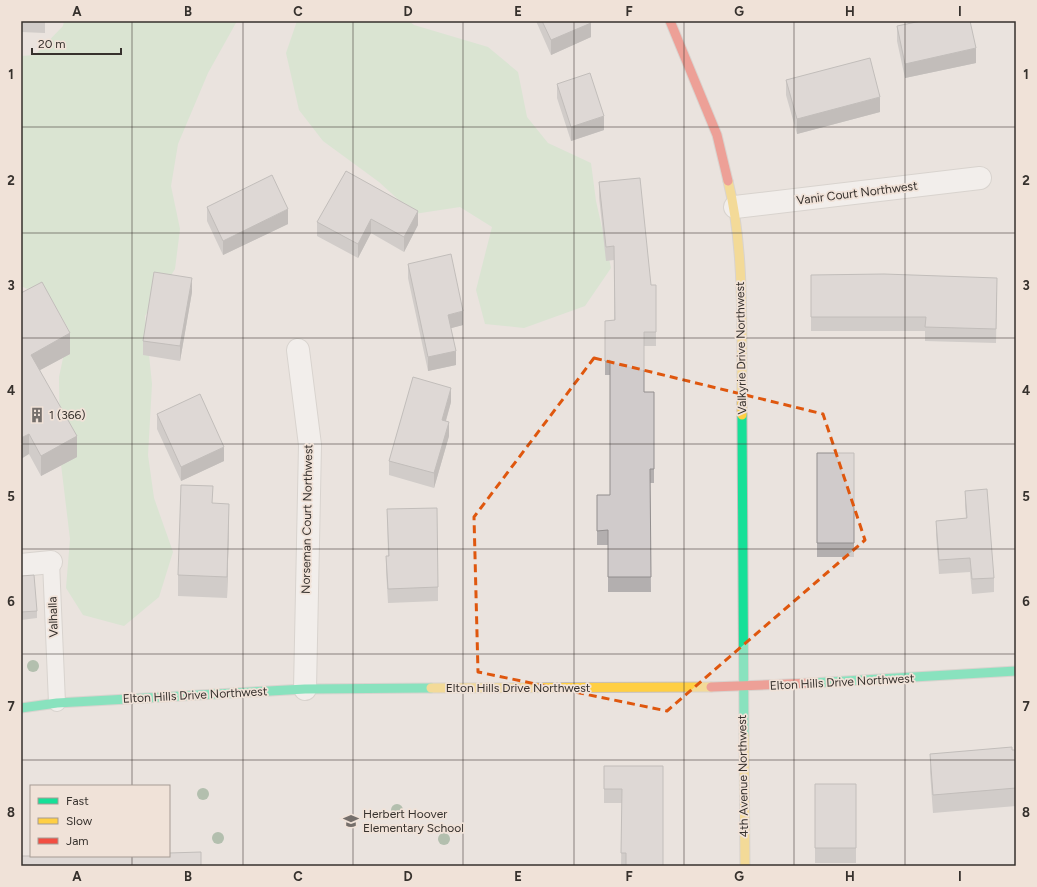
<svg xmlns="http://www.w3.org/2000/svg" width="1037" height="887" font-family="Figtree,sans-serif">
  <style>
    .green { fill: #c7e4c4 }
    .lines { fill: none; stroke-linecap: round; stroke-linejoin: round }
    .lane-casing { stroke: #c5bfbb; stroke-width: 18 }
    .street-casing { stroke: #c5bfbb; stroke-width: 24 }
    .fast-casing { stroke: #c5bfbb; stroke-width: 11 }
    .slow-casing { stroke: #c5bfbb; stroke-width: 11 }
    .jam-casing { stroke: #c5bfbb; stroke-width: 11 }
    .lane { stroke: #fcfbfa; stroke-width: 16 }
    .street { stroke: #fcfbfa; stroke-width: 22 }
    .fast { stroke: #16e098; stroke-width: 9 }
    .slow { stroke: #ffcf43; stroke-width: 9 }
    .jam { stroke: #f24e42; stroke-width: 9 }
    .tree { fill: #719273 }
    .wall { fill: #b3afaf }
    .shaded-wall { fill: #928e8e }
    .building { fill: #d0cbcb; stroke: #928e8e }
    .marked { fill: none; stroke: #df570e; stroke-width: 3; stroke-dasharray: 8 5; stroke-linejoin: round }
    .grid { fill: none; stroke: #36312d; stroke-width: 1; stroke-opacity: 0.55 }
    .labels { text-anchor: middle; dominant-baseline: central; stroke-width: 3.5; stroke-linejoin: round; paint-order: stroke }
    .street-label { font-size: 12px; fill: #36312d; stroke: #f0e2d8 }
    .poi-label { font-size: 12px; fill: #36312d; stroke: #f0e2d8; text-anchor: start }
    .neatline { fill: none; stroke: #36312d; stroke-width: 1.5 }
    .grid-label { font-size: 13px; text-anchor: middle; font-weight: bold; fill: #36312d }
  </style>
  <rect width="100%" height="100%" fill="#eae3de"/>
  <path class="green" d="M64 21H237L208 73 178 144 171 186 180 229 175 269 145 316 152 384 148 455 154 498 173 552 159 597 124 626 83 615 66 588 70 539 60 456 59 377 69 330 52 300 21 286V56L35 55 63 26Z
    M297 21H409L414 25 488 47 518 72 527 117 548 143 591 163 596 201 611 268 585 306 524 328 485 324 476 290 492 227 460 207 414 214 379 182 323 141 299 110 286 53Z"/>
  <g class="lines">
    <g class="lane-casing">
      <path id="lane" d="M51 562 57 703"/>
    </g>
    <g class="street-casing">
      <path id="street" d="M735 207 980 178
        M298 350 310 445 305 689
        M21 565 51 562"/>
    </g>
    <g class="fast-casing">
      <path id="fast" d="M742 415 744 735
        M811 683 1016 671
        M21 708 57 703 305 689 431 688"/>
    </g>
    <g class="slow-casing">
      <path id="slow" d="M728 181C746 253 741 341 742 415
        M431 688 711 687
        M744 735 745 866"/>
    </g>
    <g class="jam-casing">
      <path id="jam" d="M670 21 717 135 728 181
        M711 687 811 683"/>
    </g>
    <use href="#lane" class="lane"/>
    <use href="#street" class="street"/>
    <use href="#fast" class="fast"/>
    <use href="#slow" class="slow"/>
    <use href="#jam" class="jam"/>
  </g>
  <g class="tree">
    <circle cx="33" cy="666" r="6"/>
    <circle cx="203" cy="794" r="6"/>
    <circle cx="397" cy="810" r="6"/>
    <circle cx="218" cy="838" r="6"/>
    <circle cx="444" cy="839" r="6"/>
  </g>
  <path class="wall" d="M21 21H45V33L21 32Z
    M536 21H590L591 37 551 55Z
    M897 26 976 63 905 78 897 41Z
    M786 80 880 112 797 134 786 95Z
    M557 84 604 130 571 141 557 98Z
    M599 182 651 285H656V346H644V392H654V483H650L651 592H608V545H597V495H610V375H605V321L614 320V260L606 261 599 197Z
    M207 207 288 224 223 255 207 221Z
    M418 211V225L404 252 371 233 358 258 317 236V222Z
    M408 264 463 325 451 328 456 365 428 371 408 278Z
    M811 275 997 292 996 343 925 341V331H811Z
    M192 292 180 361 143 355V341Z
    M21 293 70 354 40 370 77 457 41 476 29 454Z
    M451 402 446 421 449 436 434 488 389 475V461Z
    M157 414 224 461 181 481 157 429Z
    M817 453H854V557H817Z
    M965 491 994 578V592L972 594 970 572 939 574 936 535V521L966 518 965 506Z
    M213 503 229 524 227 598 178 596V575Z
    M387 509 438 587V601L388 603 386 570V556H388Z
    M21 576 37 611V618L21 620Z
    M1012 750H1016V806L933 813 930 772V754Z
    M604 766H663V866H621L622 803H604Z
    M815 784H856V863H815Z"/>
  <path class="shaded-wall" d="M591 23V37L551 55V40Z
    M976 48V63L905 78V64Z
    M880 97V112L797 134V119Z
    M604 116V130L571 141V127Z
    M288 209V224L223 255V241Z
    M418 211V225L404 252V237Z
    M371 219V233L358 258V244Z
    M192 278V292L180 361V346Z
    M463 311V325L448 329V315Z
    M70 333V354L31 375V355Z
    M456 351V365L428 371V357Z
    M451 388V402L442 434V420Z
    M449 422V436L434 488V473Z
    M29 434V454L21 459V438Z
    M77 436V457L41 476V456Z
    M224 447V461L181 481V467Z
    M229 504V524L227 598V577Z"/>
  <path class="building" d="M542 21H590L591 23 551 40Z
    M921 21H970L976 48 905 64 897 26Z
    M870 58 880 97 797 119 786 80Z
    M590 73 604 116 571 127 557 84Z
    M346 171 418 211 404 237 371 219 358 244 317 222Z
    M272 175 288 209 223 241 207 207Z
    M640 178 651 285H656V332H644V392H654V469H650L651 577H608V530L597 531V495H610V360L605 361V321L615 320 614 246 606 247 599 182Z
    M451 254 463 311 448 315 456 351 428 357 408 264Z
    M154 272 192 278 180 346 143 341Z
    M884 274 997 278 996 329 925 327 926 317H811V275Z
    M42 282 70 333 31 355 77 436 41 456 29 434 21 438V293Z
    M413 377 451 388 442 420 449 422 434 473 389 461Z
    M200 394 224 447 181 467 157 414Z
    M817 453H854V543H817Z
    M181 485 213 486 212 503 229 504 227 577 178 575Z
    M987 489 994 578 972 579 970 558 939 560 936 521 967 518 965 491Z
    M437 508 438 587 388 589 386 556H389L387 509Z
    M34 575 37 611 21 612V576Z
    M1012 747V750H1016V788L933 795 930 754Z
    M604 766H663V866H626V853H621L622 789H604Z
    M815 784H856V848H815Z
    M201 852V866H21V856H169V853Z"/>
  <path d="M0 0H1037V887H0ZM594 358 823 414 865 540 667 711 478 672 474 517Z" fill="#eae3de" fill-opacity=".55" fill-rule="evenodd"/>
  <path class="marked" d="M594 358 823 414 865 540 667 711 478 672 474 517Z"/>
  <path class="grid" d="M132 21V786M243 21V866M353 21V866M463 21V866M574 21V866M684 21V866M794 21V866M905 21V866M21 127H1016M21 233H1016M21 338H1016M21 444H1016M21 549H1016M21 654H1016M21 760H1016M132 856V866"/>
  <defs>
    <g id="building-bare" transform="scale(1.2)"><path d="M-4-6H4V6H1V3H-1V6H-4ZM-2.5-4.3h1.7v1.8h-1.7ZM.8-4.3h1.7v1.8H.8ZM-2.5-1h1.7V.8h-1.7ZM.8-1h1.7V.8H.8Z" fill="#756f6b" stroke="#f0e2d8" stroke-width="2.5" paint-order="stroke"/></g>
    <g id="school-bare" transform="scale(1.2)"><path d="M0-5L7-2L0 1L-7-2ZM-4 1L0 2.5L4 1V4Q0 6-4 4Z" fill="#756f6b" stroke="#f0e2d8" stroke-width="2.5" paint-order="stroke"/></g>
  </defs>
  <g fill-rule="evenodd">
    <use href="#building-bare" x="37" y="415"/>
    <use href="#school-bare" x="351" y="821"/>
  </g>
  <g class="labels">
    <g class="street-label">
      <text transform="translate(857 193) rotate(-7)">Vanir Court Northwest</text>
      <text transform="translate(741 348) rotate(-91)">Valkyrie Drive Northwest</text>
      <text transform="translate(307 519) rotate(-89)">Norseman Court Northwest</text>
      <text transform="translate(53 617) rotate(-92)">Valhalla</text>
      <text transform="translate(842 682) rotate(-3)">Elton Hills Drive Northwest</text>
      <text x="518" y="688">Elton Hills Drive Northwest</text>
      <text transform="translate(195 695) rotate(-3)">Elton Hills Drive Northwest</text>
      <text transform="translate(743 776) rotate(-91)">4th Avenue Northwest</text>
    </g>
    <g class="poi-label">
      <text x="49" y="415">1 (366)</text>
      <text x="363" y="814">Herbert Hoover<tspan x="363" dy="14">Elementary School</tspan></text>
    </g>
  </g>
  <rect width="1037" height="887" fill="none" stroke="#f0e2d8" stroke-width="44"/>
  <rect x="30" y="785" width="140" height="72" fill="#f0e2d8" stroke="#a69b94"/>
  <rect x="38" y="798" width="20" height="6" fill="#16e098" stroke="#a69b94"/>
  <text x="66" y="805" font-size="12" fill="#36312d">Fast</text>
  <rect x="38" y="818" width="20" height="6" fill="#ffcf43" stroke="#a69b94"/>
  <text x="66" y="825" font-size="12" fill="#36312d">Slow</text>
  <rect x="38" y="838" width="20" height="6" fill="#f24e42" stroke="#a69b94"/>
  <text x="66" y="845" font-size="12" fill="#36312d">Jam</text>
  <path d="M32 48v6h89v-6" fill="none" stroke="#36312d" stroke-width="2"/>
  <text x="38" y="48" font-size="12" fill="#36312d" stroke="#f0e2d8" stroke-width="3" paint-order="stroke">20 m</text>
  <rect x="22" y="22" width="993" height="843" class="neatline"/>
  <g class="grid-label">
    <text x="77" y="16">A</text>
    <text x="188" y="16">B</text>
    <text x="298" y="16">C</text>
    <text x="408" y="16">D</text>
    <text x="518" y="16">E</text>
    <text x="629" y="16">F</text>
    <text x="739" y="16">G</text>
    <text x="850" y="16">H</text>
    <text x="960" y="16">I</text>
    <text x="11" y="79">1</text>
    <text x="1026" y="79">1</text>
    <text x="11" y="185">2</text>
    <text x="1026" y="185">2</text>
    <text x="11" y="290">3</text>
    <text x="1026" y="290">3</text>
    <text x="11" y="395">4</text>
    <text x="1026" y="395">4</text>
    <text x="11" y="501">5</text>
    <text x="1026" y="501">5</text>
    <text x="11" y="606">6</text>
    <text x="1026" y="606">6</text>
    <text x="11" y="711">7</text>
    <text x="1026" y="711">7</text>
    <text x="11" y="817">8</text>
    <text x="1026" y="817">8</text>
    <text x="77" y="881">A</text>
    <text x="188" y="881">B</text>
    <text x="298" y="881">C</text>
    <text x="408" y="881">D</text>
    <text x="518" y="881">E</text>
    <text x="629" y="881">F</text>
    <text x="739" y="881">G</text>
    <text x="850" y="881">H</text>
    <text x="960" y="881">I</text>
  </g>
</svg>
